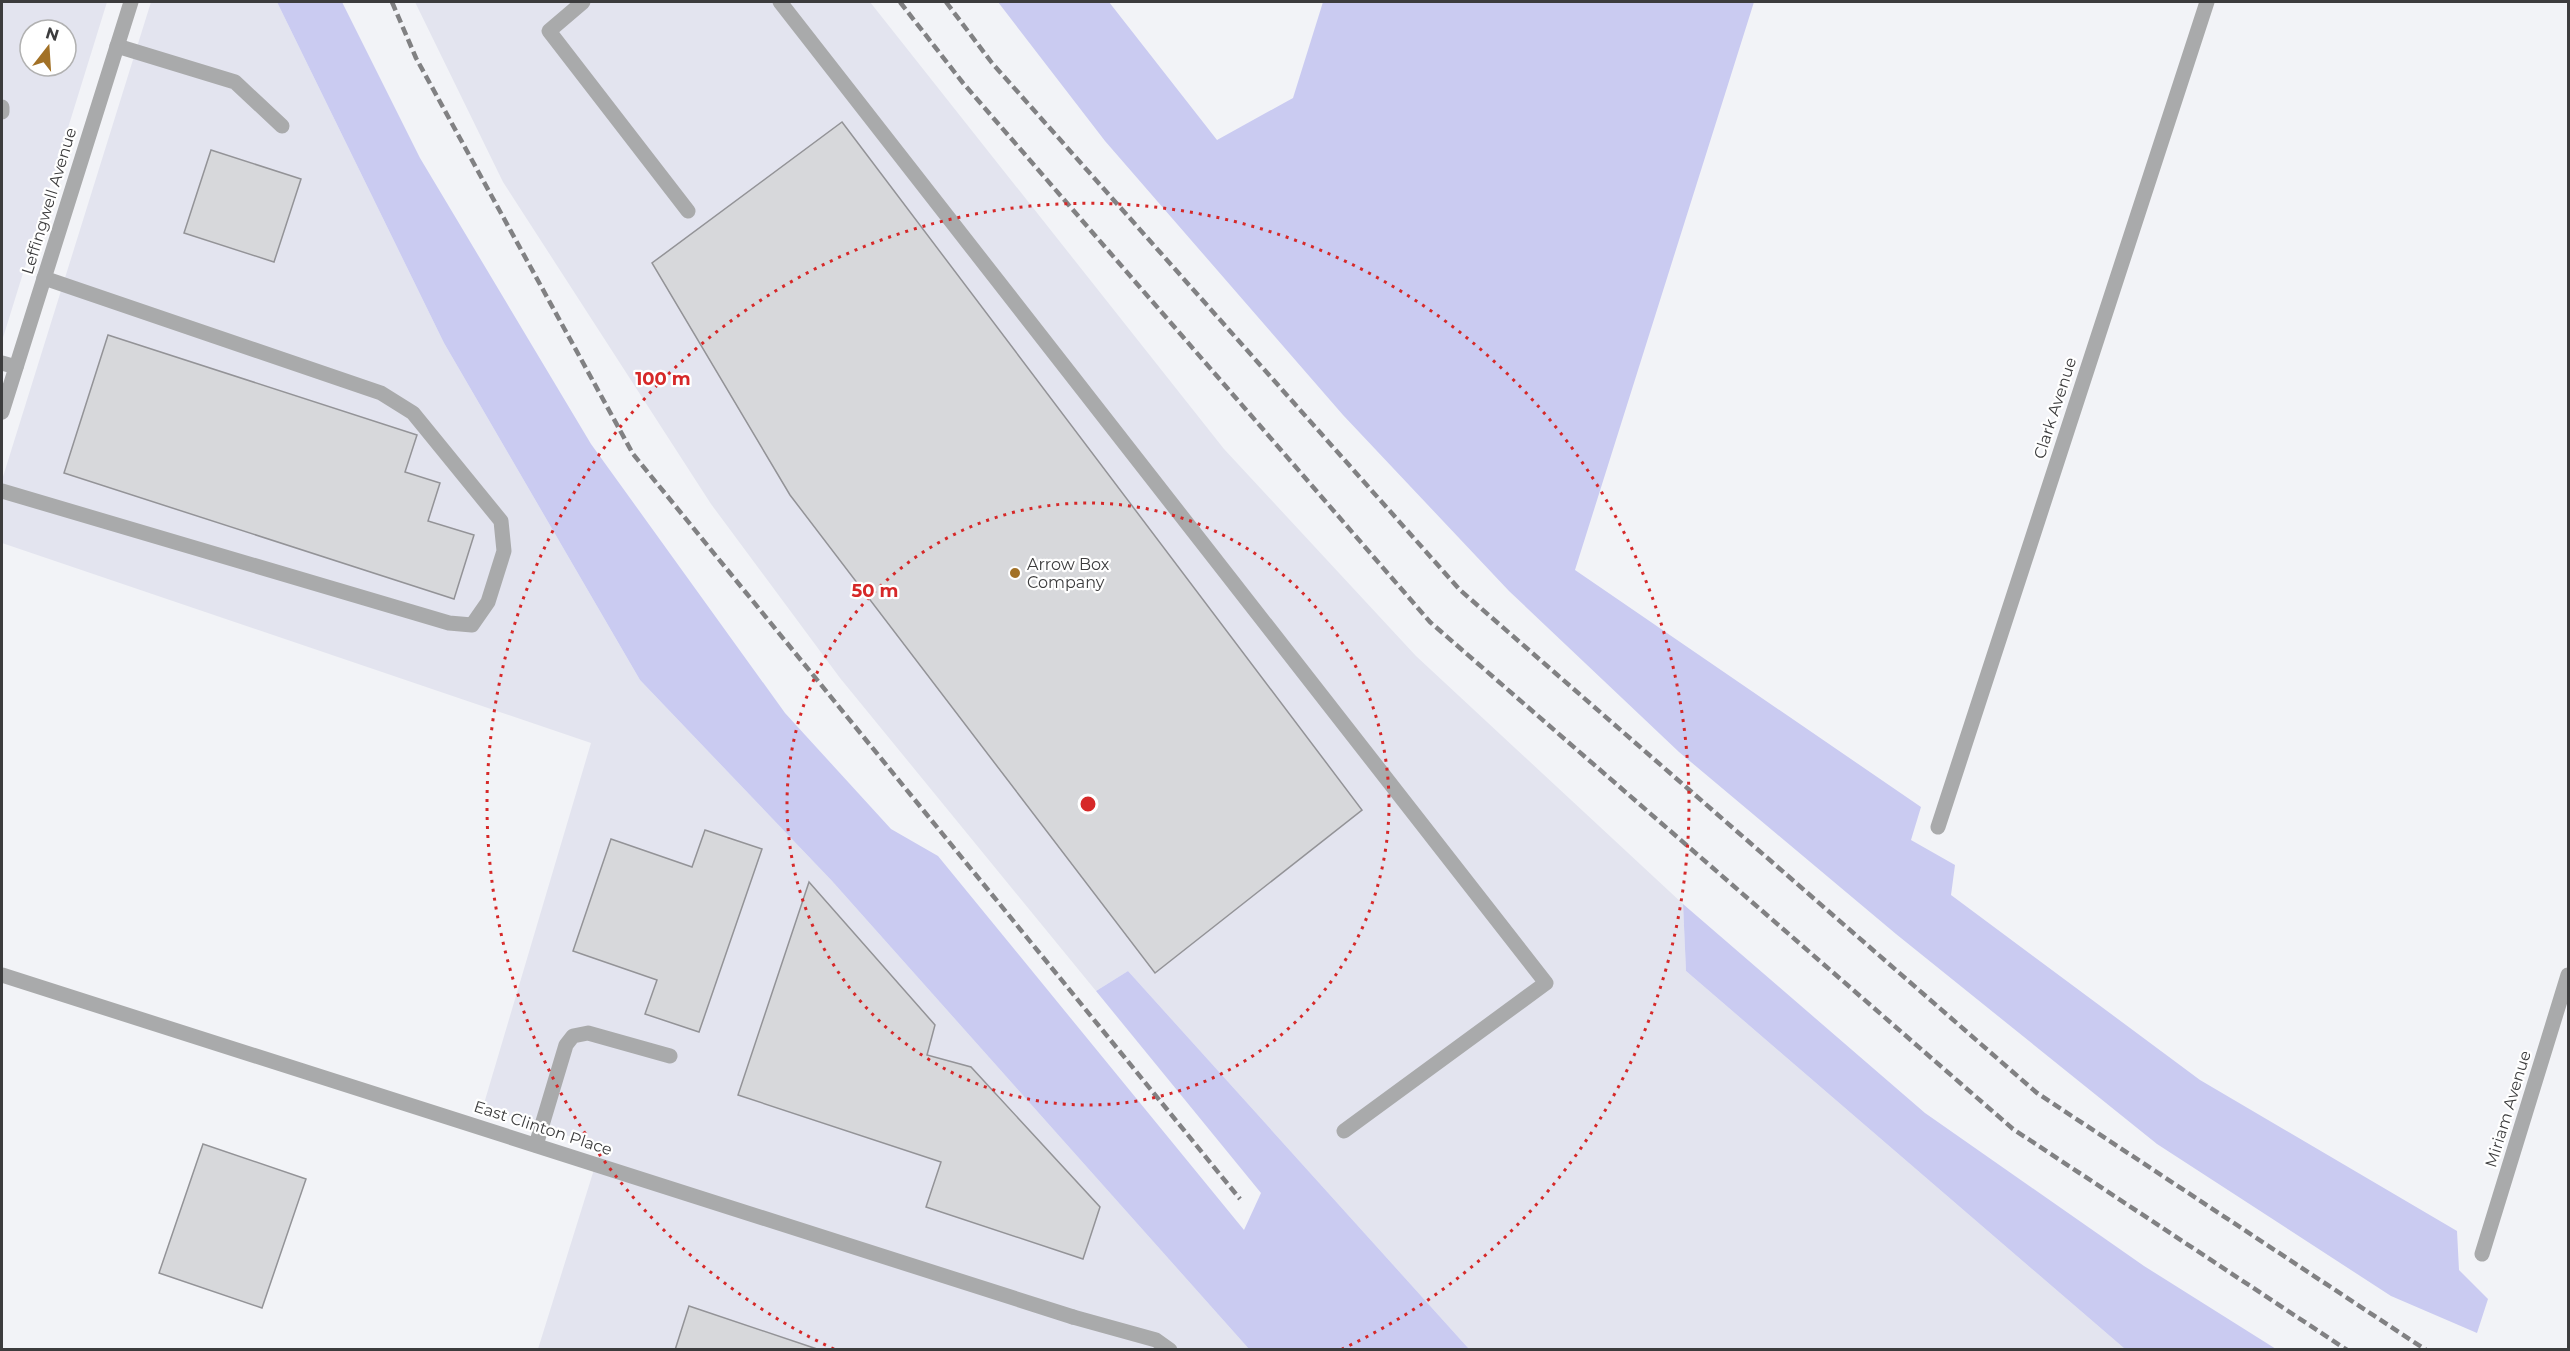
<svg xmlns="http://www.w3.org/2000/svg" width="2570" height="1351" font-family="Montserrat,sans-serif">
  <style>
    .built { fill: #e3e4ef; fill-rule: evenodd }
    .green { fill: #cacbf1 }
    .building { fill: #d7d8db; stroke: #939397; stroke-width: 1.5 }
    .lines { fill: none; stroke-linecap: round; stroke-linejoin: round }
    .service { stroke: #a9aaab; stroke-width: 15 }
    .minor { stroke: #a9aaab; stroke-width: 15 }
    .rail { stroke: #818183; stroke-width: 4.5; stroke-dasharray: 9 4.5; stroke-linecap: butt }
    .ring { fill: none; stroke: #d62828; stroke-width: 3; stroke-dasharray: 3 6 }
    .poi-dot { fill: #a27126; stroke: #fff; stroke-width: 2 }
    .labels { text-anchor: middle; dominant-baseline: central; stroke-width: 4.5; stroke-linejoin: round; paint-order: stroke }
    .street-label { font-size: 16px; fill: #3c3c3d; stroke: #fff }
    .poi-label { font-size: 16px; fill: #3c3c3d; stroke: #fff; text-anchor: start }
    .centre { fill: #d62828; stroke: #fff; stroke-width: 3 }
    .ring-label { font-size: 18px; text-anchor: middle; font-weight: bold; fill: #d62828; stroke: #fff; stroke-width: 4.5; stroke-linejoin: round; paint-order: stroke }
  </style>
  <rect width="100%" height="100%" fill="#f2f3f7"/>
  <path class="built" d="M2 2H107L2 341ZM30 30H66V66H30Z
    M151 2H277L444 343 640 680 832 881 1249 1349H538L601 1147 483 1107 591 743 2 543V480Z
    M415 2H870L1224 449 1416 656 1683 904 1686 971 2125 1349H1469L1128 971 1096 991 840 678 711 504 503 182Z"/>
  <path class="green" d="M277 2H342L420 158 591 444 785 713 891 829 938 856 1244 1230 1261 1193 1096 991 1128 971 1469 1349H1249L832 881 640 680 444 343Z
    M998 2H1109L1217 140 1293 98 1323 2H1754L1575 570 1921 807 1911 840 1955 865 1951 895 2200 1080 2457 1231 2459 1270 2488 1299 2477 1333 2391 1296 2157 1144 1896 934 1679 752 1509 591 1343 415 1105 141Z
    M1683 904 1925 1113 2144 1266 2276 1349H2125L1686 971Z"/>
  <path class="building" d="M842 122 1362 810 1155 973 790 495 652 263Z
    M211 150 301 179 274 262 184 233Z
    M108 335 417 435 405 472 440 483 428 521 474 535 454 599 64 473Z
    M705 830 762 849 699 1032 645 1014 657 980 573 951 611 839 692 867Z
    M809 882 935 1025 927 1055 971 1067 1100 1207 1083 1259 926 1207 941 1162 738 1095Z
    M203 1144 306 1179 262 1308 159 1273Z
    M689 1306 820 1350H675Z"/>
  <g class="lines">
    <path class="service" d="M583 2 549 31 688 211
      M780 2 1546 983 1344 1131
      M117 46 235 82 282 126
      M2 107V112
      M2 363 16 367
      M2 491 449 623 472 625 488 602 504 551 501 521 413 413 381 393 44 278
      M536 1145 566 1045 573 1036 588 1033 670 1056
      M1073 1317 1156 1340 1170 1350"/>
    <path class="minor" d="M2 412 131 2
      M1938 827 2207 2
      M2 975 1073 1317
      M2482 1254 2568 975"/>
    <path class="rail" d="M392 2 416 58 633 454 1240 1199
      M900 2 963 83 1430 622 2013 1129 2347 1350
      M946 2 992 63 1460 590 2037 1093 2426 1350"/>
  </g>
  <g class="ring">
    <circle cx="1088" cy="804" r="301"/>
    <path d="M834 1349A601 601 0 1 1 1342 1349"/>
  </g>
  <circle class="poi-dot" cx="1015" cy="573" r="6"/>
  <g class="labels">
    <g class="street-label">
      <text transform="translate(49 201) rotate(-73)">Leffingwell Avenue</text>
      <text transform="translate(2055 408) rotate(-72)">Clark Avenue</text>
      <text transform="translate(2508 1109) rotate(-73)">Miriam Avenue</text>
      <text transform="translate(543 1128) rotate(18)">East Clinton Place</text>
    </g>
    <g class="poi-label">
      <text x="1027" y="564">Arrow Box<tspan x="1027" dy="18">Company</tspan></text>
    </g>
  </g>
  <circle cx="1088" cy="804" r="9" class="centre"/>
  <g class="ring-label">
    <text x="663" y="385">100 m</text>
    <text x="875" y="597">50 m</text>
  </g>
  <rect width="2570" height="1351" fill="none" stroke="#3c3c3d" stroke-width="6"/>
  <g transform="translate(48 48) rotate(17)"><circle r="28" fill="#ffffff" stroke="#b1b1b1" stroke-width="1.5"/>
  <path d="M0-4.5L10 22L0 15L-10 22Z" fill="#a27126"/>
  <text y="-9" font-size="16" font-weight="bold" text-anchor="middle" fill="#3c3c3d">N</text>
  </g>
</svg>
